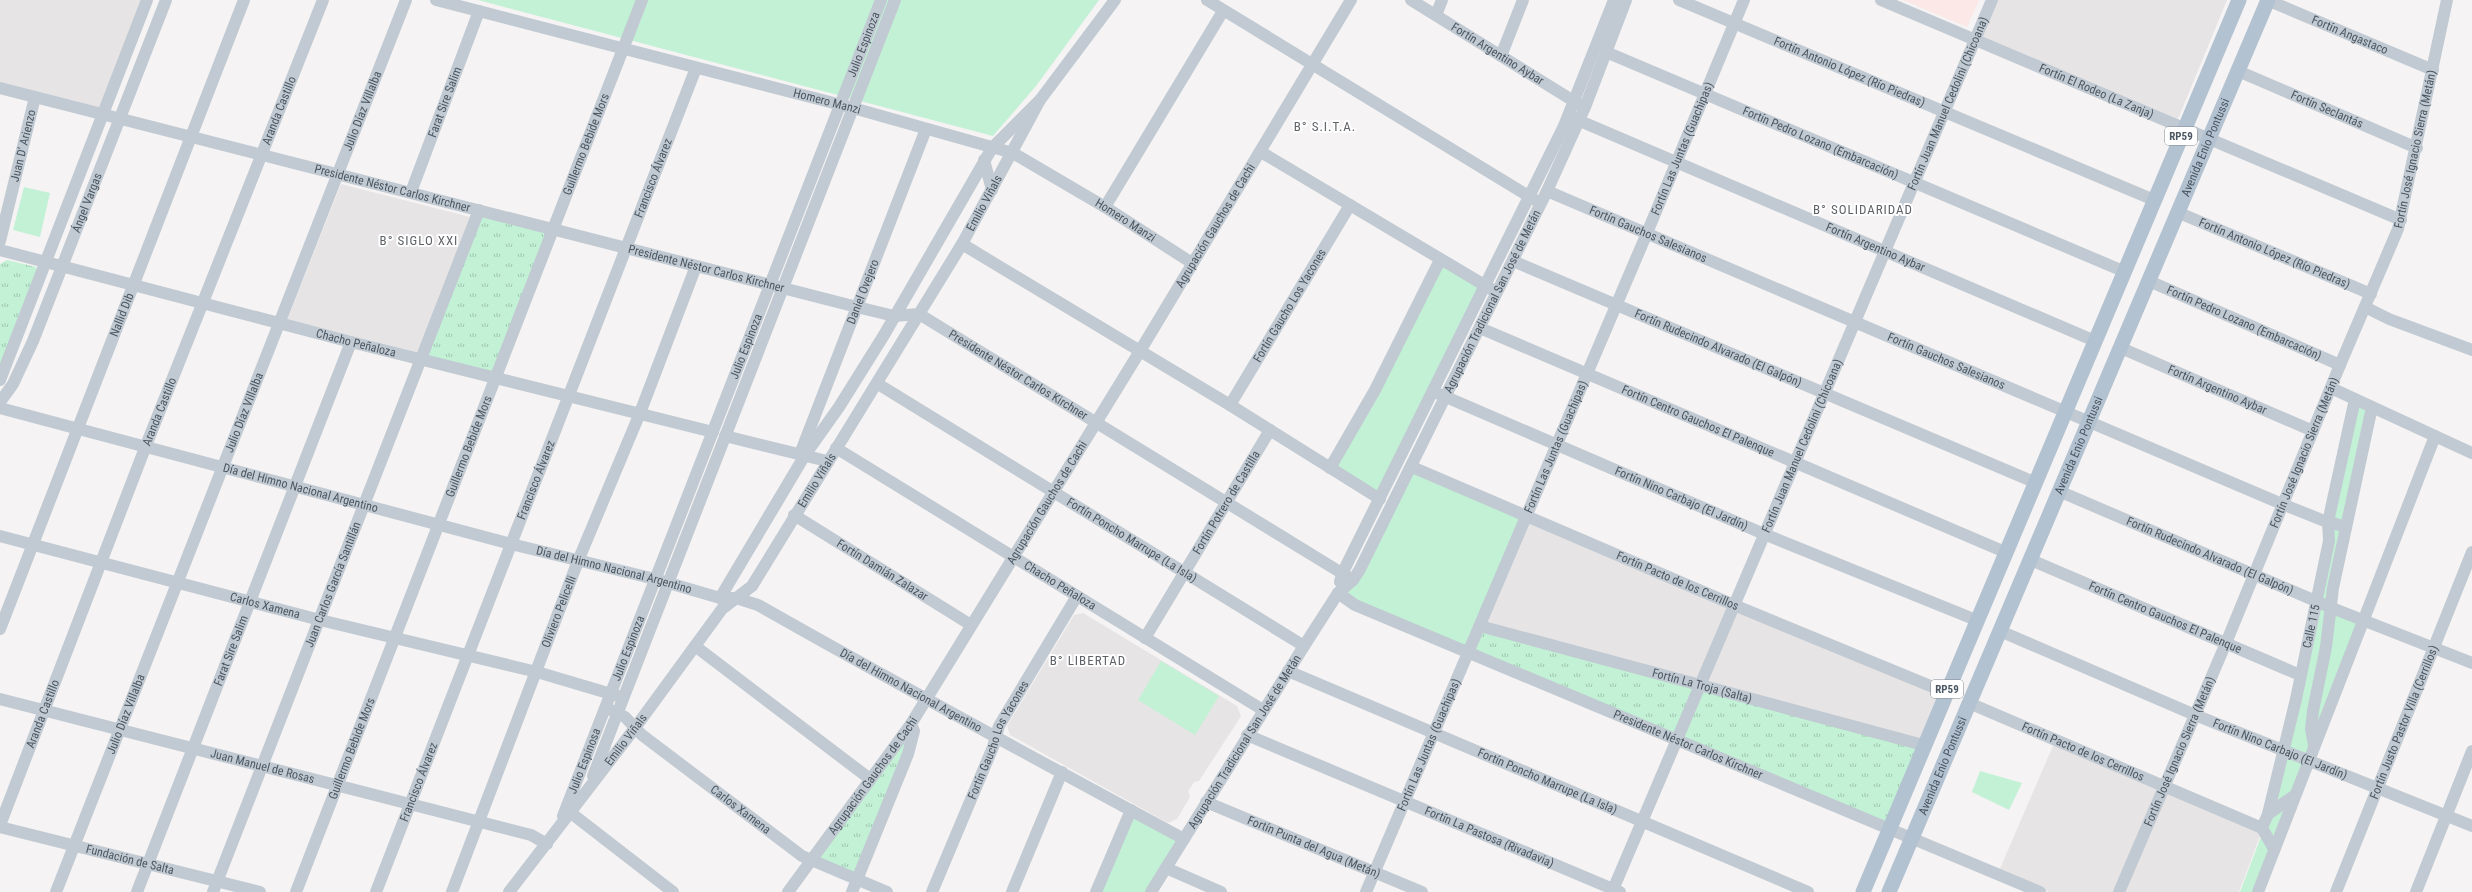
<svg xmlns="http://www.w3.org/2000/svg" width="2472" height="892" font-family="'Roboto Condensed',sans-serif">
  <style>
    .education { fill: #e6e4e5 }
    .medical { fill: #fce8e6 }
    .grass { fill: #c3f1d5 }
    .park { fill: url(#park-tufts) }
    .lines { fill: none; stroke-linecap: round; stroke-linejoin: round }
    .minor { stroke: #c1cad2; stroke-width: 12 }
    .major { stroke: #b3c2d1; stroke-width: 15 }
    .labels { text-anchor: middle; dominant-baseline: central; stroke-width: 4; stroke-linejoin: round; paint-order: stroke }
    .shield { fill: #fff; stroke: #808990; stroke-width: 1 }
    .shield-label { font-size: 11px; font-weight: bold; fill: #4a5661 }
    .street-label { font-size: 12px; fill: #4a5661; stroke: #fff }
    .neighbourhood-label { font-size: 13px; letter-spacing: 1px; fill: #5f6368; stroke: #fff }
  </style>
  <defs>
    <pattern id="park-tufts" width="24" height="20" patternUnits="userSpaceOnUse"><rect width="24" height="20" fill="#c3f1d5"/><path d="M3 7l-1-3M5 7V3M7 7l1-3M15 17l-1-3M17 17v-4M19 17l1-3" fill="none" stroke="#a0c6b0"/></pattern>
  </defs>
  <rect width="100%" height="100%" fill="#f5f3f3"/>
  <path class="education" d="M0 0H142L101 108 0 84Z
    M1998 0H2227L2178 119 1982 37Z
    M341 184 470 217 417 352 287 320Z
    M1526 515 1734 605 1700 685 1480 626Z
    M1735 606 1944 693 1923 744 1702 684Z
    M1083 613 1237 706 1241 716 1199 781 1194 782 1191 787 1188 791 1190 797 1177 819 1168 823 1010 735 1007 726 1074 615Z
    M2055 741 2160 786 2115 892H2049L1999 871Z
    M2166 789 2259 831 2260 836 2239 892H2123Z"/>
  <path class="medical" d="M1903 0H1979L1967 27Z"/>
  <path class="grass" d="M478 0H1099L1036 86 993 136Z
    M24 187 50 193 40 237 13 230Z
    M1440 260 1485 286 1380 499 1330 468Z
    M2356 399 2372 407 2331 608 2362 620 2256 892H2240L2262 834Z
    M1412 467 1526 515 1469 652 1355 605 1345 593Z
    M1161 661 1219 696 1195 735 1138 700Z
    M1980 771 2022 783 2009 810 1972 792Z
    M1131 810 1184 839 1151 892H1096Z"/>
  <path class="park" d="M480 214 550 232 493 374 426 356Z
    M7 260 36 267 37 272 0 368V264Z
    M1482 629 1696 686 1675 736 1474 650Z
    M1703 687 1920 745 1888 824 1682 737Z
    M911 724 913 739 857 880 811 861Z"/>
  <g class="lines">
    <g class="minor">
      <path id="s1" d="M436 0 853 108 1013 153 1105 207 1192 263"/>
      <path d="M1207 0 1535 200"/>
      <path id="s2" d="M1411 0 1580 105"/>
      <path id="s3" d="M1679 0 2154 200"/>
      <path id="s4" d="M1881 0 2401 220"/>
      <path id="s5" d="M2267 0 2433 70"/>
      <path d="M1436 15 1442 0"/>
      <path id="s6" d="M1606 52 2123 271"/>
      <path d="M1501 56 1523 0"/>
      <path id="s7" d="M2238 71 2417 148"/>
      <path id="s8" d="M0 88 857 307 894 316 919 314 1353 580"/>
      <path id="s9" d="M1573 118 2095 341"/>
      <path d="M1261 152 1491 289"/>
      <path d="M984 160 992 190"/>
      <path id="s10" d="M1547 191 2282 504 2322 520 2346 527"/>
      <path id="s11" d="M411 192 479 11"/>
      <path d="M1105 207 1223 11"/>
      <path id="s12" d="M2177 212 2371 294"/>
      <path id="s13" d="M0 241 35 97"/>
      <path d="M962 244 1230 405 1380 499"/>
      <path id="s14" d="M0 250 351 342 713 432"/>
      <path id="s15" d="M1513 261 2034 482"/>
      <path id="s16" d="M2149 281 2340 365"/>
      <path d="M2365 307 2389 319 2472 350"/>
      <path id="s17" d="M1480 328 2005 552"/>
      <path id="s18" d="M2121 348 2313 431"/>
      <path d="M0 380 147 0"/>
      <path id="s19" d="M878 384 1304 646"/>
      <path d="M2331 388 2472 453"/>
      <path id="s20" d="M1439 394 1764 534 1976 620"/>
      <path id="s21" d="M0 402 13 384 33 341 166 0"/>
      <path id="s22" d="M1230 405 1350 205"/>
      <path id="s23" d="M0 408 511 544 655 579 720 598H736L758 605C899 685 1041 762 1184 839"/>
      <path d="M725 436 827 461"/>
      <path id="s24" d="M836 448 1263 710"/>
      <path id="s25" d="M800 454 926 129"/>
      <path id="s26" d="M1412 467 1734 605 1945 692"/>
      <path d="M1330 468 1375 390 1440 260"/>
      <path id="s27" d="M2061 492 2332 608 2472 663"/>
      <path id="s28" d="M794 515 971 625"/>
      <path id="s29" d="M0 536 320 620 537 672 618 696"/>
      <path id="s30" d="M2031 560 2300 675"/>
      <path d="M1340 582 1342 574 1564 126 1614 0"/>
      <path id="s31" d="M1338 593 1355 605 2040 892"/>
      <path d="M720 598 805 455 839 407 884 335 992 148 1040 100 1115 0"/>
      <path id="s32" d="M1480 626 1923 745"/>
      <path id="s33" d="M0 629 244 0"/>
      <path id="s34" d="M2000 631 2195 715 2472 826"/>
      <path id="s35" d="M1145 638 1270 430"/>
      <path d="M695 646 870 779"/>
      <path id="s36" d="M1288 671 1808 892"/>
      <path id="s37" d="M0 699 531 835 547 844"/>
      <path id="s38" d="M1969 703 2262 828"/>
      <path id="s39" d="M611 710 625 717 642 735 802 856 887 892"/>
      <path id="s40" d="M1247 735 1620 892"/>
      <path d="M2314 745 2311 729 2313 711 2326 647 2333 588 2372 407"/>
      <path d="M593 776 895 0"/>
      <path id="s41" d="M1206 802 1422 892"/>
      <path d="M571 813 673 892"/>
      <path d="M2268 814 2294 796"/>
      <path id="s42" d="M563 816 881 0"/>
      <path id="s43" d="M0 825 145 448 323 0"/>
      <path id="s44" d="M0 827 260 892"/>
      <path id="s45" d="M2274 849 2262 828 2268 814 2296 699 2329 541 2328 522 2355 399"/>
      <path d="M1166 868 1221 892"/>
      <path id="s46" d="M56 892 406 0"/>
      <path id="s47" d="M137 892 351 342"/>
      <path id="s48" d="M213 892 479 210"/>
      <path id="s49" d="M296 892 642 0"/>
      <path id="s50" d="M376 892 696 68"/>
      <path id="s51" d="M452 892 578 561 640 413 696 266"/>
      <path id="s52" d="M509 892 635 728 722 609 752 586 962 244 1040 100"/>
      <path id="s53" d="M788 892 911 724 1140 351 1351 0"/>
      <path d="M852 892 908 754 914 731 911 724"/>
      <path id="s54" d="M932 892 993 747 999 726 1077 596"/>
      <path d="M1012 892 1062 772"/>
      <path d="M1096 892 1131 810"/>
      <path id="s55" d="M1151 892 1304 646 1338 593 1353 580 1360 569 1547 191 1585 107 1626 0"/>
      <path id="s56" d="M1366 892 1647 233 1744 0"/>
      <path id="s57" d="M1612 892 1992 0"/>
      <path id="s58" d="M2119 892 2226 643 2340 365 2398 229 2447 0"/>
      <path d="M2258 892 2435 436"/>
      <path id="s59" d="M2336 892 2472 552"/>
      <path d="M2416 892 2472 751"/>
    </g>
    <g class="major">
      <path d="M1863 892 2239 0"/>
      <path id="s60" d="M1889 892 2268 0"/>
    </g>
  </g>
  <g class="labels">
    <g class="shield">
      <rect x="2165" y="127" width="32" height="18" rx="3"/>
      <rect x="1931" y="680" width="32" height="18" rx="3"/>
    </g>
    <g class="shield-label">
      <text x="2181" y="136">RP59</text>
      <text x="1947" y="689">RP59</text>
    </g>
    <g class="street-label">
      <text stroke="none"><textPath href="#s5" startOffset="90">Fortín Angastaco</textPath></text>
      <text stroke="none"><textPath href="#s42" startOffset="828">Julio Espinoza</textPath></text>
      <text stroke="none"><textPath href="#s2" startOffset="102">Fortín Argentino Aybar</textPath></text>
      <text stroke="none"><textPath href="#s3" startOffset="185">Fortín Antonio López (Río Piedras)</textPath></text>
      <text stroke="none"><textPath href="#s4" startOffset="234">Fortín El Rodeo (La Zanja)</textPath></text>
      <text stroke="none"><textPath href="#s11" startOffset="96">Farat Sire Salim</textPath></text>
      <text stroke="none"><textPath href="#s1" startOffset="404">Homero Manzi</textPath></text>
      <text stroke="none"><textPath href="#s57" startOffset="857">Fortín Juan Manuel Cedolini (Chicoana)</textPath></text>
      <text stroke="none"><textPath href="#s7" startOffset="97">Fortín Seclantás</textPath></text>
      <text stroke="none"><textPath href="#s43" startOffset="767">Aranda Castillo</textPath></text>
      <text stroke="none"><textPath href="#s46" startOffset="839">Julio Díaz Villalba</textPath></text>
      <text stroke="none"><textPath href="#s6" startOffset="233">Fortín Pedro Lozano (Embarcación)</textPath></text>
      <text stroke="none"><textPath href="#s49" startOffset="802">Guillermo Bebide Mors</textPath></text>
      <text stroke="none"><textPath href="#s13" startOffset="98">Juan D' Arienzo</textPath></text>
      <text stroke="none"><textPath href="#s56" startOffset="808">Fortín Las Juntas (Guachipas)</textPath></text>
      <text stroke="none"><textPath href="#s60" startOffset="809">Avenida Enio Pontussi</textPath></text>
      <text stroke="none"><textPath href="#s58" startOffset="801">Fortín José Ignacio Sierra (Metán)</textPath></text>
      <text stroke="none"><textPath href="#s50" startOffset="766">Francisco Álvarez</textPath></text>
      <text stroke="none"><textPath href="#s8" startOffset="405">Presidente Néstor Carlos Kirchner</textPath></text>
      <text stroke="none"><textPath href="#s21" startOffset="218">Ángel Vargas</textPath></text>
      <text stroke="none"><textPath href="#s52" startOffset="840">Emilio Viñals</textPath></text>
      <text stroke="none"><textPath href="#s1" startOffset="728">Homero Manzi</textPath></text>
      <text stroke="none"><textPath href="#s53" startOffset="792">Agrupación Gauchos de Cachi</textPath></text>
      <text stroke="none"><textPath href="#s10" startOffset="110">Fortín Gauchos Salesianos</textPath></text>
      <text stroke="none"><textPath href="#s9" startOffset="329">Fortín Argentino Aybar</textPath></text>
      <text stroke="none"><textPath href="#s12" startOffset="106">Fortín Antonio López (Río Piedras)</textPath></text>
      <text stroke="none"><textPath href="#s8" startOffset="729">Presidente Néstor Carlos Kirchner</textPath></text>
      <text stroke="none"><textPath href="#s25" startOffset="174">Daniel Ovejero</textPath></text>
      <text stroke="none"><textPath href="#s55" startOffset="684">Agrupación Tradicional San José de Metán</textPath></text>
      <text stroke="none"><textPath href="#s22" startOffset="116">Fortín Gaucho Los Yacones</textPath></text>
      <text stroke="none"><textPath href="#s33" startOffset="337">Nallid Dib</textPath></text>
      <text stroke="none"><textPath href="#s16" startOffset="104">Fortín Pedro Lozano (Embarcación)</textPath></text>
      <text stroke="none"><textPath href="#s14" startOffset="368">Chacho Peñaloza</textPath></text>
      <text stroke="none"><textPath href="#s42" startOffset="504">Julio Espinoza</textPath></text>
      <text stroke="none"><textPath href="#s15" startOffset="223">Fortín Rudecindo Alvarado (El Galpón)</textPath></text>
      <text stroke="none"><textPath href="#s10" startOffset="434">Fortín Gauchos Salesianos</textPath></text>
      <text stroke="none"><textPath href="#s8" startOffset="1064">Presidente Néstor Carlos Kirchner</textPath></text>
      <text stroke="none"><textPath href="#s18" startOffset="105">Fortín Argentino Aybar</textPath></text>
      <text stroke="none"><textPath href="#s43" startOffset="443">Aranda Castillo</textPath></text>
      <text stroke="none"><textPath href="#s46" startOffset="515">Julio Díaz Villalba</textPath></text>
      <text stroke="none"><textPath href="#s17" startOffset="237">Fortín Centro Gauchos El Palenque</textPath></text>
      <text stroke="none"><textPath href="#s49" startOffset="478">Guillermo Bebide Mors</textPath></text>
      <text stroke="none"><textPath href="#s56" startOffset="484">Fortín Las Juntas (Guachipas)</textPath></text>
      <text stroke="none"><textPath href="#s57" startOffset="485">Fortín Juan Manuel Cedolini (Chicoana)</textPath></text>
      <text stroke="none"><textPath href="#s60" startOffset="485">Avenida Enio Pontussi</textPath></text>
      <text stroke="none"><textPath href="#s58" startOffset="477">Fortín José Ignacio Sierra (Metán)</textPath></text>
      <text stroke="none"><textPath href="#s50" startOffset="442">Francisco Álvarez</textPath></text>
      <text stroke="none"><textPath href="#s52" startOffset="516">Emilio Viñals</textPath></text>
      <text stroke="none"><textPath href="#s23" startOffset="311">Día del Himno Nacional Argentino</textPath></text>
      <text stroke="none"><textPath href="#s20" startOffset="264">Fortín Nino Carbajo (El Jardín)</textPath></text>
      <text stroke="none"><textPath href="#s53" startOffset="468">Agrupación Gauchos de Cachi</textPath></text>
      <text stroke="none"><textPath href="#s35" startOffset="158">Fortín Potrero de Castilla</textPath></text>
      <text stroke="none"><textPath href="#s19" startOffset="298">Fortín Poncho Marrupe (La Isla)</textPath></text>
      <text stroke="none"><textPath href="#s27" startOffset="162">Fortín Rudecindo Alvarado (El Galpón)</textPath></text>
      <text stroke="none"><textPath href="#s23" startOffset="635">Día del Himno Nacional Argentino</textPath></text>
      <text stroke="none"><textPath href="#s28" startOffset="104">Fortín Damián Zalazar</textPath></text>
      <text stroke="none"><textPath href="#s26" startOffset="289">Fortín Pacto de los Cerrillos</textPath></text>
      <text stroke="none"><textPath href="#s48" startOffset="330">Juan Carlos García Santillán</textPath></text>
      <text stroke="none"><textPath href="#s24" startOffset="263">Chacho Peñaloza</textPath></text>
      <text stroke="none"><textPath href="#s29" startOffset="274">Carlos Xamena</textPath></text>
      <text stroke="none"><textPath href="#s51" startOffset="300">Oliviero Pelicelli</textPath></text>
      <text stroke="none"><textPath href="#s30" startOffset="146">Fortín Centro Gauchos El Palenque</textPath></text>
      <text stroke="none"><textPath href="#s45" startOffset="232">Calle 115</textPath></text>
      <text stroke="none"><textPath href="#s42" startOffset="180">Julio Espinoza</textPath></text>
      <text stroke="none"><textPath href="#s47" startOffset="259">Farat Sire Salim</textPath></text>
      <text stroke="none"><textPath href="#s32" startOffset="230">Fortín La Troja (Salta)</textPath></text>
      <text stroke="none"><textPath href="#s23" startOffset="959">Día del Himno Nacional Argentino</textPath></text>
      <text stroke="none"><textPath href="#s43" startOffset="119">Aranda Castillo</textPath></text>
      <text stroke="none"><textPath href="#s46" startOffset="191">Julio Díaz Villalba</textPath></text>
      <text stroke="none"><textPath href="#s59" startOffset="183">Fortín Justo Pastor Villa (Cerrillos)</textPath></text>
      <text stroke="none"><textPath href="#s52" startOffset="192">Emilio Viñals</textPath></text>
      <text stroke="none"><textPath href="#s54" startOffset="166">Fortín Gaucho Los Yacones</textPath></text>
      <text stroke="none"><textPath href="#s55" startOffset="177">Agrupación Tradicional San José de Metán</textPath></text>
      <text stroke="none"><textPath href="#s31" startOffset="382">Presidente Néstor Carlos Kirchner</textPath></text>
      <text stroke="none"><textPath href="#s56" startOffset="160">Fortín Las Juntas (Guachipas)</textPath></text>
      <text stroke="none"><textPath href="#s49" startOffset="154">Guillermo Bebide Mors</textPath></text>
      <text stroke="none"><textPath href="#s38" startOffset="124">Fortín Pacto de los Cerrillos</textPath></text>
      <text stroke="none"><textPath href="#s34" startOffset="304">Fortín Nino Carbajo (El Jardín)</textPath></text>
      <text stroke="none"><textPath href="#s58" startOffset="153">Fortín José Ignacio Sierra (Metán)</textPath></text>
      <text stroke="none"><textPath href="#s42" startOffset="59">Julio Espinosa</textPath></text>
      <text stroke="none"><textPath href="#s60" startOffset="137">Avenida Enio Pontussi</textPath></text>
      <text stroke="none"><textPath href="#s37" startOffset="271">Juan Manuel de Rosas</textPath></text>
      <text stroke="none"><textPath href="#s53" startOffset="144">Agrupación Gauchos de Cachi</textPath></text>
      <text stroke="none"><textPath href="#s36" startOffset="282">Fortín Poncho Marrupe (La Isla)</textPath></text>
      <text stroke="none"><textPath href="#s50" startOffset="118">Francisco Álvarez</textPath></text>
      <text stroke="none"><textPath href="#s39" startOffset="164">Carlos Xamena</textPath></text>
      <text stroke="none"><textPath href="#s40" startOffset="263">Fortín La Pastosa (Rivadavia)</textPath></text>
      <text stroke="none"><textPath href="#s41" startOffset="117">Fortín Punta del Agua (Metán)</textPath></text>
      <text stroke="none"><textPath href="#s44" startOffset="134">Fundación de Salta</textPath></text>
    </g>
    <g class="neighbourhood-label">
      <text x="1325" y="126">B° S.I.T.A.</text>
      <text x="1863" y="209">B° SOLIDARIDAD</text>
      <text x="419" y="240">B° SIGLO XXI</text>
      <text x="1088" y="660">B° LIBERTAD</text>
    </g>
  </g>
</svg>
